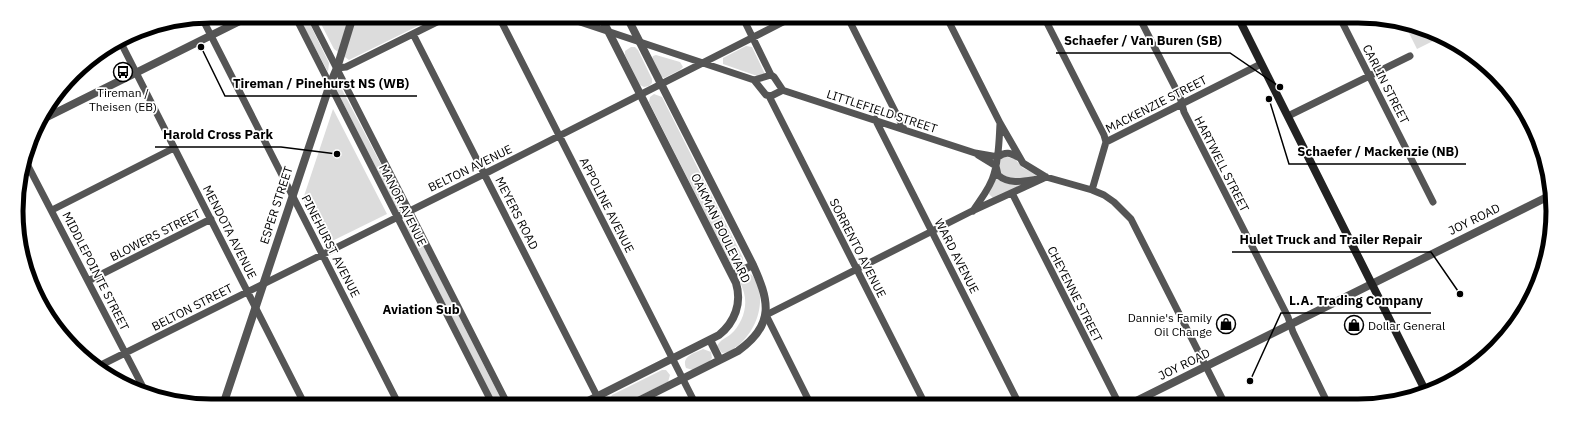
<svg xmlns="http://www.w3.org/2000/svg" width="1569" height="422" font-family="'IBM Plex Sans',sans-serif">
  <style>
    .green { fill: #dcdcdc }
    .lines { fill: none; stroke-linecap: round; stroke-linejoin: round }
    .minor { stroke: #555; stroke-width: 7 }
    .tertiary { stroke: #555; stroke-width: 8 }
    .secondary { stroke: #222; stroke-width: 8 }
    .labels { text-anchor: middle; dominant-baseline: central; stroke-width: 3.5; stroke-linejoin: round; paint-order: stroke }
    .street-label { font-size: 12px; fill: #000; stroke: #fff }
    .poi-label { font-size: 12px; fill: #000; stroke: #fff }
    .neighbourhood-label { font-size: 13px; font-weight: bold; fill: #000; stroke: #fff }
    .rim { fill: none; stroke: #000; stroke-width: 5 }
    .leader { fill: none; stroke: #000; stroke-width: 1.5 }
    .callout-dot { fill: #000; stroke: #fff; stroke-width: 1.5 }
    .callout-label { font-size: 13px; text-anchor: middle; font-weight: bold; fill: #000; stroke: #fff; stroke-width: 3.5; stroke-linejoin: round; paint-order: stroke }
  </style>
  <rect width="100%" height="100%" fill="#fff"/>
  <path class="green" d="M298 16H306L329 63 328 72Z
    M317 16 436 17 349 60 334 49Z
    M1404 23 1439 38 1417 49Z
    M746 46 752 47 765 74 760 77 723 64V58Z
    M631 47H635L638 50 652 79V83L649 86 644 87 640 85 625 55V51Z
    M656 55 680 62 683 67 680 70 664 78 660 76 652 59 653 56Z
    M336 78 398 197 403 209 400 211H398L335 87Z
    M654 94 662 97 743 258V263L736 267 733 266 731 264 649 102 650 97Z
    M333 109 387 214 326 244 303 199Z
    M1004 156 1015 159 1023 168 1036 174 1035 177C1023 178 1006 182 999 170L1001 158Z
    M995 177 1028 183 994 199 989 194V191Z
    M406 219H408L411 222 503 403H495L404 224V221Z
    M746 273 752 275C769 297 757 332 736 347 732 350 728 353 722 353L717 346C720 340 726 338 731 334 742 324 748 307 744 293 743 288 740 284 740 279L743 274Z
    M703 349 711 352 712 358 709 362 693 370 686 368C681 356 695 353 703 349Z
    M662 370H666L670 375 668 382 625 403H610L609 400 612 395Z"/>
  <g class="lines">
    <path class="minor" d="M295 16 492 403
      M310 16 507 403
      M499 17 695 403
      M565 17 754 80 771 75 774 77 782 89 781 91 771 96 766 95 754 80
      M202 18 398 403
      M743 18 771 75
      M848 18 904 129
      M947 18 1000 123 1023 163 1046 177 1092 190 1104 195 1114 202 1131 219 1225 404
      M1045 19 1104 135 1106 142
      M1140 19 1180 97 1184 112 1288 317 1293 332 1328 404
      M1341 20 1433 202
      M413 34 597 396
      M120 41 304 403
      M337 68 346 67 447 17
      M782 90 975 153 998 157C1006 151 1010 153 1018 157
      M769 96 925 404
      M1288 116 1410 56
      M875 119 1019 404
      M978 155 996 166 998 175C1009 185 1025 181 1038 179
      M26 162 145 391
      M1092 190 1106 142 1261 64
      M1012 193 1119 404
      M52 210 174 148
      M973 211C980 200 991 187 994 174 999 158 999 141 1000 124
      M88 281 211 219
      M97 367 490 171 791 18
      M810 403 766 315 972 211 1046 177"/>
    <path class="tertiary" d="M627 17 752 263C769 300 776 324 738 351L634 403
      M39 121 250 16
      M732 275 753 265
      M710 340 720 360
      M224 402 330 84 337 68 353 16
      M584 403 719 335C735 322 742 303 736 283L601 17
      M1130 404 1549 196"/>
    <path class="secondary" d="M1239 19 1426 392"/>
  </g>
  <defs>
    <g id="bus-ring" transform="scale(1)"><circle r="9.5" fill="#fff" stroke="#000" stroke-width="1.5"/><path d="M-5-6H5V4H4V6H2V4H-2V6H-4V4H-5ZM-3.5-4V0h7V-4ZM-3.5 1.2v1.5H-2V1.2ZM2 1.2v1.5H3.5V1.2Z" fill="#000"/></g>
    <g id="shop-ring" transform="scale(1)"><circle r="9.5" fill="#fff" stroke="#000" stroke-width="1.5"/><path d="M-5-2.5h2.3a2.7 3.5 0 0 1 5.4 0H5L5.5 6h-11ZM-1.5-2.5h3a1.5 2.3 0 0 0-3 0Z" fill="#000"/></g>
  </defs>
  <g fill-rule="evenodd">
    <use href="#bus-ring" x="123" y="72"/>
    <use href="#shop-ring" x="1226" y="324"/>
    <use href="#shop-ring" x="1354" y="325"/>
  </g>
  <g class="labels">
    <g class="street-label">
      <text transform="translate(1386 84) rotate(63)">CARLIN STREET</text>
      <text transform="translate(1156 104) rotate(-27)">MACKENZIE STREET</text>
      <text transform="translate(882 111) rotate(18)">LITTLEFIELD STREET</text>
      <text transform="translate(1222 164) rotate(63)">HARTWELL STREET</text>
      <text transform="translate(470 168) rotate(-26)">BELTON AVENUE</text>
      <text transform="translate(276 205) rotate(-72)">ESPER STREET</text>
      <text transform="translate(403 205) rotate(63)">MANOR AVENUE</text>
      <text transform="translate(607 205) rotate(63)">APPOLINE AVENUE</text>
      <text transform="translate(517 213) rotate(63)">MEYERS ROAD</text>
      <text transform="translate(1474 219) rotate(-26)">JOY ROAD</text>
      <text transform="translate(721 228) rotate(64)">OAKMAN BOULEVARD</text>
      <text transform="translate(230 232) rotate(63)">MENDOTA AVENUE</text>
      <text transform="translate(155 235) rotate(-27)">BLOWERS STREET</text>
      <text transform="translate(331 246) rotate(63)">PINEHURST AVENUE</text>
      <text transform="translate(858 248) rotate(63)">SORRENTO AVENUE</text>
      <text transform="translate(957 256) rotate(63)">WARD AVENUE</text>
      <text transform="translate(96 271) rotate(63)">MIDDLEPOINTE STREET</text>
      <text transform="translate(1075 294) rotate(63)">CHEYENNE STREET</text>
      <text transform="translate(192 307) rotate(-27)">BELTON STREET</text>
      <text transform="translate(1184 364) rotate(-26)">JOY ROAD</text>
    </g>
    <g class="poi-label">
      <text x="123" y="92">Tireman /<tspan x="123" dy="14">Theisen (EB)</tspan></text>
      <text x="1212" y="317" text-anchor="end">Dannie's Family<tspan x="1212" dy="14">Oil Change</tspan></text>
      <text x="1368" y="325" text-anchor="start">Dollar General</text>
    </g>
    <g class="neighbourhood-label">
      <text x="421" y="309">Aviation Sub</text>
    </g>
  </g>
  <path d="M0 0H1569V422H0ZM211 23H1358A188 188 0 0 1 1546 211V211A188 188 0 0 1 1358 399H211A188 188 0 0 1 23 211V211A188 188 0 0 1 211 23Z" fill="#fff" fill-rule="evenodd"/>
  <path class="rim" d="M211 23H1358A188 188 0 0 1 1546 211V211A188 188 0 0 1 1358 399H211A188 188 0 0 1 23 211V211A188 188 0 0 1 211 23Z"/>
  <path class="leader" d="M1280 87L1230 53H1056M201 47L225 96H417M337 154L281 147H155M1269 99L1289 164H1466M1460 294L1431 252H1232M1250 381L1281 313H1431"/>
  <g class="callout-dot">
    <circle cx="1280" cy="87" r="4"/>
    <circle cx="201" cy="47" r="4"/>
    <circle cx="337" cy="154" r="4"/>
    <circle cx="1269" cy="99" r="4"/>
    <circle cx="1460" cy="294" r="4"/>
    <circle cx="1250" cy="381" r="4"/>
  </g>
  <g class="callout-label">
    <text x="1143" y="45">Schaefer / Van Buren (SB)</text>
    <text x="321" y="88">Tireman / Pinehurst NS (WB)</text>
    <text x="218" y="139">Harold Cross Park</text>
    <text x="1378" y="156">Schaefer / Mackenzie (NB)</text>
    <text x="1331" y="244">Hulet Truck and Trailer Repair</text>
    <text x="1356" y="305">L.A. Trading Company</text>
  </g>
</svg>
